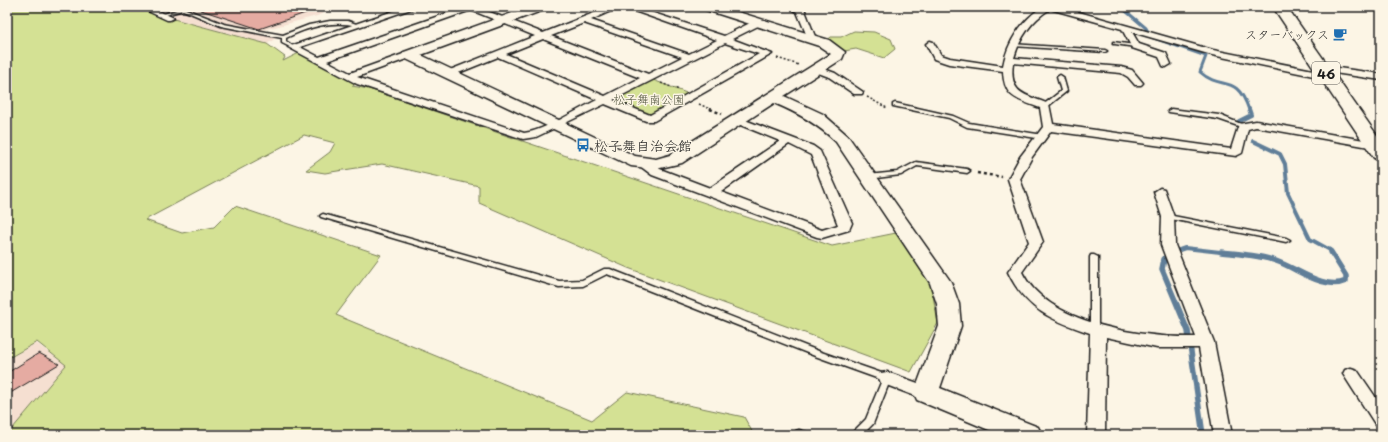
<svg xmlns="http://www.w3.org/2000/svg" width="1388" height="442" font-family="'Playpen Sans','Klee One',sans-serif">
  <style>
    .built { fill: #f5dfd1 }
    .green { fill: #d4e194; stroke: #787e58 }
    .lines { fill: none; stroke-linecap: round; stroke-linejoin: round }
    .stream-far2 { stroke: #607e98; stroke-width: 3 }
    .stream-far1 { stroke: #607e98; stroke-width: 4 }
    .stream { stroke: #607e98; stroke-width: 5.5 }
    .building { fill: #e5aba2; stroke: #1c1c1c }
    .lane-casing { stroke: #1c1c1c; stroke-width: 3 }
    .street-casing { stroke: #1c1c1c; stroke-width: 3 }
    .secondary-casing { stroke: #1c1c1c; stroke-width: 3 }
    .primary-casing { stroke: #1c1c1c; stroke-width: 3 }
    .path-far1 { stroke: #1c1c1c; stroke-width: 1.5; stroke-dasharray: 2 2; stroke-linecap: butt }
    .path { stroke: #1c1c1c; stroke-width: 2.5; stroke-dasharray: 3 3; stroke-linecap: butt }
    .lane { fill: #fcf5e5; fill-rule: evenodd }
    .street { fill: #fcf5e5; fill-rule: evenodd }
    .secondary { fill: #fcf5e5; fill-rule: evenodd }
    .primary { fill: #fcf5e5; fill-rule: evenodd }
    .labels { text-anchor: middle; dominant-baseline: central; stroke-width: 3; stroke-linejoin: round; paint-order: stroke }
    .far-poi-label { font-size: 12px; fill: #1c1c1c; stroke: #fcf5e5; text-anchor: end }
    .far-park-label { font-size: 12px; fill: #535740; stroke: #fcf5e5 }
    .shield { fill: #fcf5e5; stroke: #5f5d58; stroke-width: 1 }
    .shield-label { font-size: 13px; font-weight: bold; fill: #1c1c1c }
    .poi-label { font-size: 14px; fill: #1c1c1c; stroke: #fcf5e5; text-anchor: start }
  </style>
  <rect width="100%" height="100%" fill="#fcf5e5"/>
  <filter id="ink" filterUnits="userSpaceOnUse"><feTurbulence type="fractalNoise" baseFrequency=".025" numOctaves="2"/><feDisplacementMap in="SourceGraphic" scale="8" xChannelSelector="R" yChannelSelector="G"/><feConvolveMatrix kernelMatrix="1 2 1 2 8 2 1 2 1" color-interpolation-filters="sRGB"/></filter>
  <g filter="url(#ink)">
    <path class="built" d="M143 7H337L317 16 259 31 284 33 267 44 170 18Z
      M36 343 66 365 7 435V360Z"/>
    <path class="green" d="M7 7H143L170 18 267 44 285 57 283 61 301 52 360 82 352 86 369 89 832 246 896 233 931 285 938 323 911 372 628 268 479 203V186L382 164 325 173 306 170 330 152 335 143 304 135 145 220 182 233 214 227 235 206 381 255 336 315 592 420 627 392 744 417 754 435H7L66 365 37 342 7 359Z
      M854 31 874 32 891 39 895 49 884 58 856 49 838 52 824 43 831 37H841Z
      M648 78 694 96 650 119 604 100Z"/>
    <g class="lines">
      <path class="stream-far2" d="M1121 7 1146 28 1151 37 1206 56 1200 72C1222 92 1236 72 1249 110"/>
      <path class="stream-far1" d="M1239 121 1251 115 1249 109
        M1253 141 1280 154 1285 164 1288 193 1310 239 1330 250 1332 253
        M1171 253 1185 248 1229 253"/>
      <path class="stream" d="M1172 252 1164 259 1162 269 1188 331 1203 435
        M1221 252C1239 254 1259 255 1276 261 1297 268 1324 291 1346 281V276L1331 252"/>
    </g>
    <path class="building" d="M198 7H262L268 10 276 7H316L317 9 259 29 198 9Z
      M39 353 59 364 7 395V373Z"/>
    <g class="lines">
      <g class="lane-casing">
        <path id="lane" d="M1032 7H1040L1045 9 1043 10Z
          M183 8 224 24 283 35 309 25 330 21H348L359 25 357 26C332 20 309 27 286 38V41L294 47 292 48 282 43V38L221 26 183 10 162 16 160 15Z
          M1113 42 1135 45 1137 46 1135 47 1115 44H1113Z
          M1011 44 1105 50 1107 51 1105 52 1013 46H1011Z
          M1060 75 1063 77 1067 91 1047 107H1043V105L1061 91 1057 77Z
          M895 103 953 116 969 123 1043 135 1046 137 1043 139 967 127 949 118 893 106V104Z
          M1171 109 1219 115 1246 126 1243 128 1241 127 1218 119 1169 112 1168 111Z
          M916 162 967 169 970 171 967 173 917 166 901 175 868 179 865 177 868 175 897 172Z
          M323 214 559 281 582 280 604 269H610L821 352 890 376 891 378 873 424 862 435H851L853 432 866 419 882 380 815 356 607 274 583 286 559 287 321 217 320 216 321 215Z
          M1168 215 1286 238 1290 240 1286 242 1166 218 1165 217Z
          M1091 255H1094L1098 257V328L1097 330H1091L1090 328V257Z
          M799 430 806 432 808 435H795L796 431Z"/>
      </g>
      <g class="street-casing">
        <path id="street" d="M139 7H150L174 18 170 20H167Z
          M405 7H417L300 47 319 57 465 7H477L543 33 609 7H620L591 20 689 54 717 40 623 7H635L724 36 756 20H762V24L732 39 772 54 654 121H646L605 104 536 137 523 139 357 84 288 47ZM471 10 535 36 445 72 443 74 445 76H451L498 57 597 100C576 110 546 130 524 133L357 77 412 57V53H406L350 73 327 61ZM584 23 682 57 648 74 551 36ZM543 39 640 78 605 96 506 54ZM725 43 759 54 650 115 613 100Z
          M788 7 804 8 816 39 815 41H809L797 12Z
          M1042 7H1061L1213 50 1328 73 1333 76 1328 79 1212 55 1132 32 1139 44 1166 53 1171 64 1166 67 1163 66 1159 57 1132 48 1122 29 1050 9C1031 21 1020 37 1014 58L1121 67 1132 70 1143 83 1141 85H1135L1128 77 1121 73 1013 63C1009 95 1025 94 1049 104L1053 124 1231 149 1239 124 1256 121 1375 142 1381 145 1375 148 1256 127 1248 129 1242 153 1236 156 1051 131 1032 157 1020 179 1043 242 1022 272C1048 325 1143 338 1196 337L1161 245 1162 217 1154 192 1160 188 1164 189 1174 217 1175 245 1214 342 1232 435H1214L1199 348H1157L1106 337 1105 435H1087L1090 333C1052 320 1026 310 1008 272L1029 242 1008 179 1020 157 1043 127 1040 108C1018 99 1004 99 1003 71L949 64 934 59 926 44 930 41 933 42 941 55 950 58 1003 66C1007 43 1021 21 1042 7Z
          M816 66 835 73 863 92 862 94H854L829 77 813 71 811 69Z
          M1324 66 1381 74V80L1321 71 1319 69Z
          M737 117 813 146 820 151 852 223 849 230 822 238 817 237 652 175 636 163 638 161H646L660 169 710 188 780 141 733 122 732 120 733 118ZM789 144 811 155 838 225 822 230 721 192Z
          M1351 368 1357 370 1381 405V426L1375 424 1343 374 1345 370Z
          M887 372 932 388 934 393 932 398 926 400 881 383 879 378 881 373Z"/>
      </g>
      <g class="secondary-casing">
        <path id="secondary" d="M529 7H546L544 10 421 55 635 156 656 159 670 155 831 54 819 46 706 10 704 7H722L829 40 845 52 842 59 784 96 823 114 848 136 951 282 959 304 961 326 940 388 1038 427 1042 435H1001L917 400 914 393 939 326 937 304 930 283 836 142C818 124 798 113 774 103L682 163 656 169 631 166 404 58 402 55 404 52Z"/>
      </g>
      <g class="primary-casing">
        <path id="primary" d="M1273 7H1287L1381 141V160L1374 158Z"/>
      </g>
      <path class="path-far1" d="M777 58 799 65
        M661 83 679 90
        M867 97 887 108
        M699 104 712 110"/>
      <path class="path" d="M710 109 722 114
        M977 173 1002 177"/>
      <use href="#lane" class="lane"/>
      <use href="#street" class="street"/>
      <use href="#secondary" class="secondary"/>
      <use href="#primary" class="primary"/>
    </g>
  </g>
  <defs>
    <g id="cafe-bare" transform="scale(1.08)"><path d="M-5.5-4.5H6V0H3Q3 3.5 0 3.5H-2.5Q-5.5 3.5-5.5 0ZM3-3.2v2h1.7v-2ZM-6 4.5H4V6H-6Z" fill="#1f6fb2" stroke="#fcf5e5" stroke-width="2.5" paint-order="stroke"/></g>
    <g id="bus-bare" transform="scale(1.08)"><path d="M-5-6H5V4H4V6H2V4H-2V6H-4V4H-5ZM-3.5-4V0h7V-4ZM-3.5 1.2v1.5H-2V1.2ZM2 1.2v1.5H3.5V1.2Z" fill="#1f6fb2" stroke="#fcf5e5" stroke-width="2.5" paint-order="stroke"/></g>
  </defs>
  <g fill-rule="evenodd">
    <use href="#cafe-bare" x="1340" y="34"/>
    <use href="#bus-bare" x="583" y="145"/>
  </g>
  <g class="labels">
    <g class="far-poi-label">
      <text x="1329" y="34">スターバックス</text>
    </g>
    <g class="far-park-label">
      <text x="649" y="99">松子舞南公園</text>
    </g>
    <rect class="shield" x="1312" y="62" width="28" height="22" rx="3"/>
    <g class="shield-label">
      <text x="1326" y="73">46</text>
    </g>
    <g class="poi-label">
      <text x="594" y="145">松子舞自治会館</text>
    </g>
  </g>
  <rect width="1388" height="442" fill="none" stroke="#fcf5e5" stroke-width="24"/>
  <rect x="12" y="12" width="1364" height="418" fill="none" stroke="#1c1c1c" stroke-width="1.5" filter="url(#ink)"/>
</svg>
